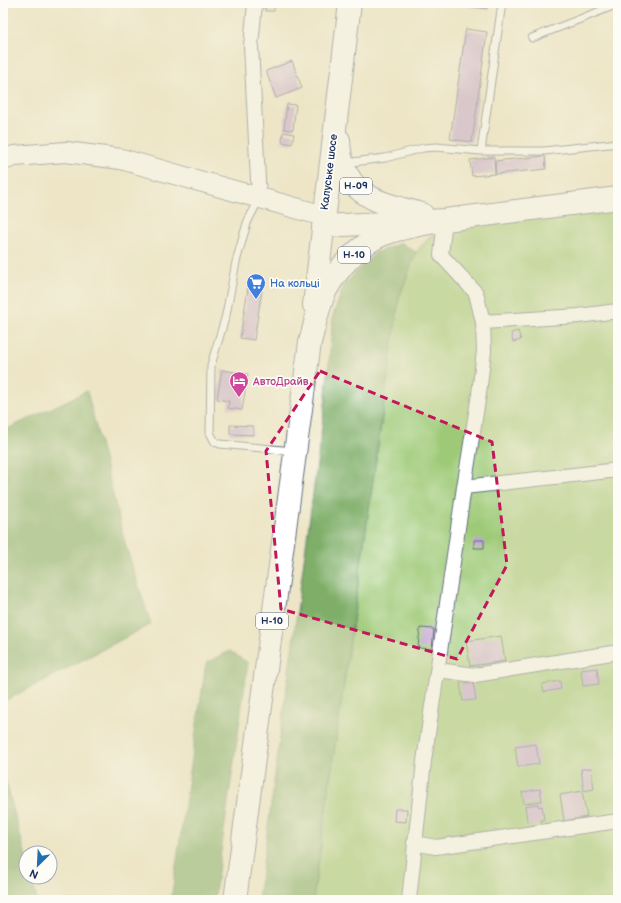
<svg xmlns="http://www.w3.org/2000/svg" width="621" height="903" font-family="'Balsamiq Sans',sans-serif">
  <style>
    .green { fill: #9eca77; stroke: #5c7c6a }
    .forest { fill: #7eae68; stroke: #4c6e63 }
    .building { fill: #c2a3d2 }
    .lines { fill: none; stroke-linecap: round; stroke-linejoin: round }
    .lane-casing { stroke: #646f82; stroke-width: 9 }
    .street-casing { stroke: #646f82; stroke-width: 16 }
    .secondary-casing { stroke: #646f82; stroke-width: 22 }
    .primary-casing { stroke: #646f82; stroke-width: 24 }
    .lane { stroke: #fff; stroke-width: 7 }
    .street { stroke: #fff; stroke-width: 14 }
    .secondary { stroke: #fff; stroke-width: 20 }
    .primary { stroke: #fff; stroke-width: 22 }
    .marked { fill: none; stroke: #c2185b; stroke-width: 3; stroke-dasharray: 8 5; stroke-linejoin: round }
    .labels { text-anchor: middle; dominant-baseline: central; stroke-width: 3.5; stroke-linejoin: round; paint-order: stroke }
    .shield { fill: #fdfcf7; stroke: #5f6c8c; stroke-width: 1 }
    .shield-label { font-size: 10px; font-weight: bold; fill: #1b2f5e }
    .street-label { font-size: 11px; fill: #1b2f5e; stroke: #fdfcf7 }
    .shop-label { font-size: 11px; fill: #366cbe; stroke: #fdfcf7; text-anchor: start }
    .hotel-label { font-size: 11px; fill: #b23c85; stroke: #fdfcf7; text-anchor: start }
  </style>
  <rect width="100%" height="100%" fill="#fdfcf7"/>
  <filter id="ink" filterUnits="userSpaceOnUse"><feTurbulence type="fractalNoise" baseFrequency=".025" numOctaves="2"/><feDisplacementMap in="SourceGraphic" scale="8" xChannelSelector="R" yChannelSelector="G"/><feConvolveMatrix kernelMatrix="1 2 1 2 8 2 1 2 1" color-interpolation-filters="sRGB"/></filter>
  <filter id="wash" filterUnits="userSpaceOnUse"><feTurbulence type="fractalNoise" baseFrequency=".012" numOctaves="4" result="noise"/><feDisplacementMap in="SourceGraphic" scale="16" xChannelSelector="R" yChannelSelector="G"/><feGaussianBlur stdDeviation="0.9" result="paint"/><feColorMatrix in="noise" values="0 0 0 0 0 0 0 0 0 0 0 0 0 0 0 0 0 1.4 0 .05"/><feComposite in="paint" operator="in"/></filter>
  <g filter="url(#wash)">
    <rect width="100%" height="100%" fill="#ede5c6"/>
    <path class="green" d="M618 198V900H313L399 298 416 252 445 220Z"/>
    <path class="forest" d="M401 243 416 252 399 298 313 900H258L325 405 333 316 344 285 375 253Z
      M87 391 126 547 151 624 3 702V431Z
      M230 651 248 663 214 900H171L206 663Z
      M3 770 26 857V877H31L37 900H3Z"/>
    <g id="blocks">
      <path class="building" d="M265 3H274V11H265Z
        M467 3H488L487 9 467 6Z
        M466 29 487 32 472 142 450 139Z
        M292 61 302 88 276 98 266 71Z
        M287 104 296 105 293 130 284 129Z
        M283 132 294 134 292 144 282 142Z
        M545 156 546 169 496 174 495 161Z
        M494 157 495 174 472 176 470 160Z
        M248 288 262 290 254 340 240 338Z
        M518 331 521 340 513 342 511 333Z
        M222 370 248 374 242 410 228 408 229 401 217 399Z
        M230 425 253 426V435L230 434Z
        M474 540H484V548H474Z
        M420 628 434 629 432 649 418 648Z
        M501 636 505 661 470 666 466 641Z
        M597 668 599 684 583 686 581 670Z
        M560 681 561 689 544 692 542 684Z
        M473 682 476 700 463 701 460 684Z
        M536 744 539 764 518 767 515 747Z
        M591 768 594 789 584 791 581 769Z
        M540 789 542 801 524 804 522 792Z
        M582 791 587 817 564 821 560 795Z
        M538 804 539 807 542 806 544 820H541L542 825 528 827 525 806Z
        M395 809H407L406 822 394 821Z"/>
    </g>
  </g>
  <g filter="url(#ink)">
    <use href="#blocks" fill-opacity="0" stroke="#646f82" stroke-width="1"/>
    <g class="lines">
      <g class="lane-casing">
        <path id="lane" d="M532 38 618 4
          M481 151 502 3
          M345 163 385 158 423 148 436 147 481 151H544L618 143
          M259 199 247 223 236 262 226 315 211 365 210 433 215 442 220 444 293 451"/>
      </g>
      <g class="street-casing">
        <path id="street" d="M255 3 251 46 259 199
          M483 322 578 316 618 311
          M464 487 618 470
          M438 670 475 675 618 652
          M414 843 436 847 618 821
          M409 900 424 761 464 487 479 394 484 351 483 322 476 293 441 255 445 220"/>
      </g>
      <g class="secondary-casing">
        <path id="secondary" d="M3 160 14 156 66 152 121 159 324 216"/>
      </g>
      <g class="primary-casing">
        <path id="primary" d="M339 140C341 196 377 202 422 214
          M323 226 445 220 618 198
          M314 305 350 3
          M235 900 310 342C315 325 318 306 326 290 338 268 359 245 382 235 401 227 425 224 445 220"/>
      </g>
      <use href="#lane" class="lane"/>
      <use href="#street" class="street"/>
      <use href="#secondary" class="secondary"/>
      <use href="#primary" class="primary"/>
    </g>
  </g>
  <path d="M0 0H621V903H0ZM320 371 492 442 507 565 457 659 281 609 266 451Z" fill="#ede5c6" fill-opacity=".55" fill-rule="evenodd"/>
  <path class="marked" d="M320 371 492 442 507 565 457 659 281 609 266 451Z"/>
  <defs>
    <g id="supermarket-pin" transform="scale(1)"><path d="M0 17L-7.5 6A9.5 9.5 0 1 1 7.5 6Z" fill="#3f7fe0" stroke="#fdfcf7"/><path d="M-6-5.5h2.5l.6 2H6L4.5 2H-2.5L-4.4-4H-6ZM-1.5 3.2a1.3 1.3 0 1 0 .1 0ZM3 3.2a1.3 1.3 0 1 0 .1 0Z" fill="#fff"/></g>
    <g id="hotel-pin" transform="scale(1)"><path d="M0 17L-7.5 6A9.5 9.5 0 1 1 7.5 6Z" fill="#d1479c" stroke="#fdfcf7"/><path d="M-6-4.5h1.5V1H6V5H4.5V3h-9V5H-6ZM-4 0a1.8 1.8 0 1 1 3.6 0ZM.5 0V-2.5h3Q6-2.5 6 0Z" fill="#fff"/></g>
  </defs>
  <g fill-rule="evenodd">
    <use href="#supermarket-pin" x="256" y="283"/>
    <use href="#hotel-pin" x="239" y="381"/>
  </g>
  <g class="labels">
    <g class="shield">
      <rect x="340" y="178" width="32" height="16" rx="3"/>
      <rect x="338" y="247" width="32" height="16" rx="3"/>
      <rect x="256" y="613" width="32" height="16" rx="3"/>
    </g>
    <g class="shield-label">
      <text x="356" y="186">Н-09</text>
      <text x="354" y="255">Н-10</text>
      <text x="272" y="621">Н-10</text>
    </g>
    <g class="street-label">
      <text transform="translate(329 172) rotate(-83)">Калуське шосе</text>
    </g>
    <g class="shop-label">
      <text x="270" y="283">На кольці</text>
    </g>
    <g class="hotel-label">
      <text x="253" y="381">АвтоДрайв</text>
    </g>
  </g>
  <rect width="621" height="903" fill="none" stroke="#fdfcf7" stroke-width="16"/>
  <g transform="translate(38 865) rotate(204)"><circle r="19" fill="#fdfcf7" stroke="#a3aaba"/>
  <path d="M0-3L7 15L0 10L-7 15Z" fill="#1f6fb2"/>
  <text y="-6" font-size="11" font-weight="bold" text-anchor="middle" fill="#1b2f5e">N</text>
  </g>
</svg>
